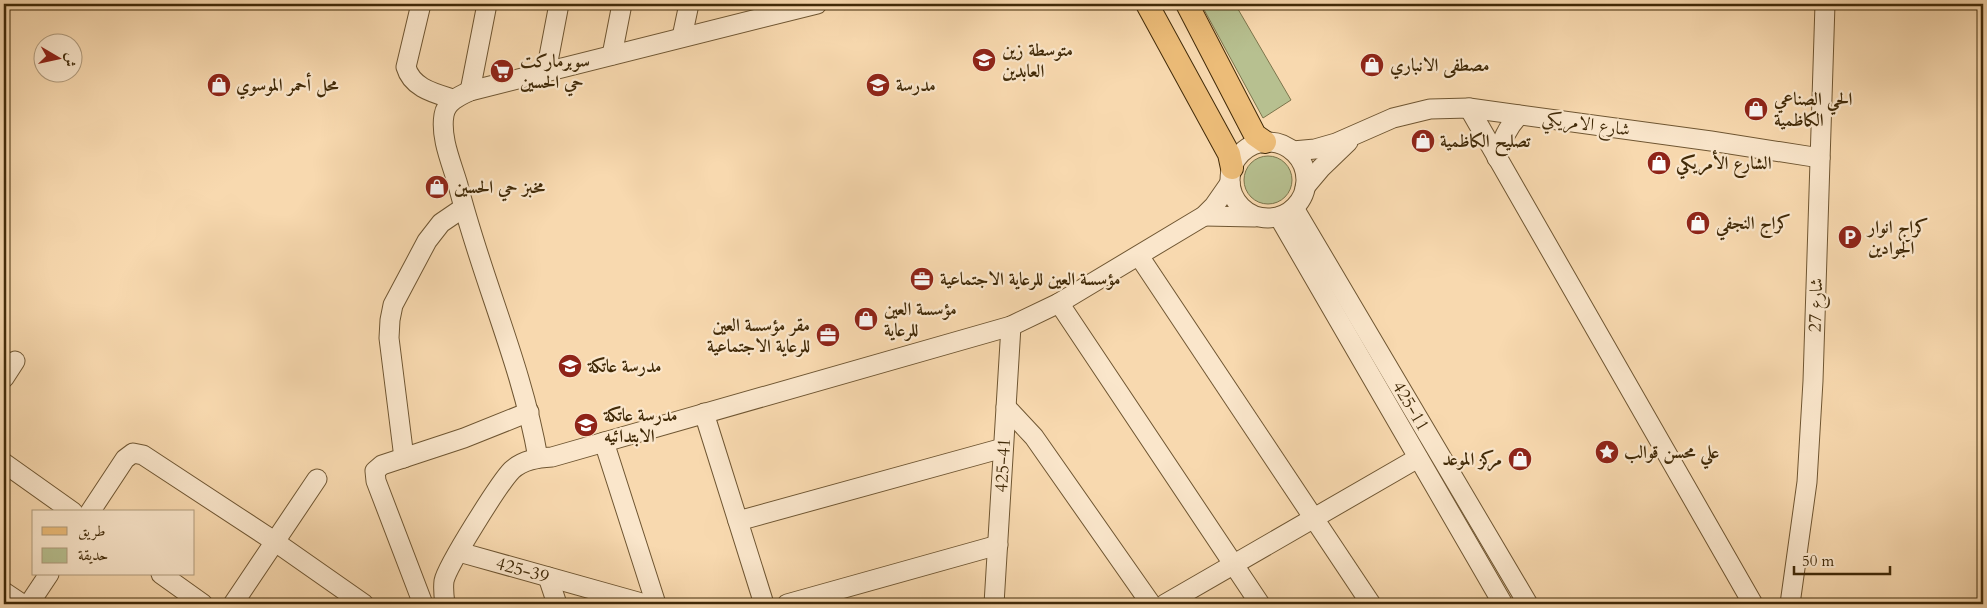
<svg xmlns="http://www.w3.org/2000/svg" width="1987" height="608" font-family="Cardo,Amiri,serif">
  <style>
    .green { fill: #b7c090; stroke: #7c754c }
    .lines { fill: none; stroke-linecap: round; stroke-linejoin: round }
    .minor-casing { stroke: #6f5632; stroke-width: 21 }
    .major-casing { stroke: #412a08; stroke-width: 24 }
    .minor { stroke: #fae6cb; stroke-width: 19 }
    .major { stroke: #ecbc78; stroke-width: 22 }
    .labels { text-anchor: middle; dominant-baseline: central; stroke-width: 4.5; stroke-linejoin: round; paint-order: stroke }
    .poi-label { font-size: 18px; font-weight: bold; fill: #412a08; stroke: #fae6cb; text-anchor: start }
    .street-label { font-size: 18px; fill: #412a08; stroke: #fae6cb }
  </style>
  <rect width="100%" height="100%" fill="#f8d9af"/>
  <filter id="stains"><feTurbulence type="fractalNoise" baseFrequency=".004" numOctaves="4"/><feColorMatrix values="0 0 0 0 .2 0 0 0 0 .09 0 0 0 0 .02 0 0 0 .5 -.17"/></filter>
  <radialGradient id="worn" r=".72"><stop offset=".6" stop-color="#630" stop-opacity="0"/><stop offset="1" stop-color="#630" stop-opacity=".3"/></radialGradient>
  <path class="green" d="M1201 4H1235L1291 100 1263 118Z
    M1244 180a24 24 0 1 1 48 0a24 24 0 1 1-48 0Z"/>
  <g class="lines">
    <g class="minor-casing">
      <g id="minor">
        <path d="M421 4 406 67C412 88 434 93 453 99"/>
        <path d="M682 37 689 4"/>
        <path d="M612 55 622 4"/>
        <path d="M546 72 559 4"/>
        <path d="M470 91 487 4"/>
        <path d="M1469 108 1753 604"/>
        <circle cx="1268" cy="180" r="38"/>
        <path d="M1293 151 1315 149 1336 143 1393 118 1430 109 1469 108 1711 141 1820 158"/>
        <path d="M1497 158C1502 140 1507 128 1519 115"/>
        <path d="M1305 187 1321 168 1348 142"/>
        <path id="s1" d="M1294 208 1528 604"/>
        <path d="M1204 216 1255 217"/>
        <path d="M1279 217 1503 604"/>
        <path d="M1139 256 1371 604"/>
        <path d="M1059 303 1260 604"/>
        <path d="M4 378 15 361"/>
        <path d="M1006 407 1034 437 1151 604"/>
        <path d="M704 413 764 604"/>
        <path d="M604 442 656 604"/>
        <path d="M404 458 389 338 390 320 393 305 427 241 441 223 463 208"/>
        <path d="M538 458C522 365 481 277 458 185 452 164 440 138 444 115 446 102 459 96 470 91L817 4"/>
        <path d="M4 463 73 512"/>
        <path d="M90 512 125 459 133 453 143 455 274 541 364 604"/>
        <path d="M738 521 1003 448"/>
        <path id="s2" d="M459 552 645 604"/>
        <path d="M161 574 203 604"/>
        <path d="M548 577 557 604"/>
        <path d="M4 592 22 604"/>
        <path d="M29 604 49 574"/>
        <path d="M233 604 317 479"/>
        <path d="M423 604 376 481 375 471 382 465 464 438 529 412"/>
        <path d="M445 604C444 597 443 589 444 581 447 566 500 482 512 470 523 460 537 458 552 457L1011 326 1059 303 1204 216 1214 206 1230 183"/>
        <path d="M787 604 998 545"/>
        <path id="s3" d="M994 604 1011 326"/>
        <path d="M1165 604 1418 458"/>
        <path d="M1790 604 1807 482 1813 381 1825 4"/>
      </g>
    </g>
    <g class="major-casing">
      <path id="major" d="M1147 4 1229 154 1232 168
        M1187 4 1255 135 1265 142"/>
    </g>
    <use href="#minor" class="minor"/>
    <use href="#major" class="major"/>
  </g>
  <defs>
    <g id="school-disc" transform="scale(1.25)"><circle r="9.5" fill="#8f2418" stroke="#fae6cb"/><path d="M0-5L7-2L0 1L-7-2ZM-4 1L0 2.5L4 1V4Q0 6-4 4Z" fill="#fff"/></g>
    <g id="shop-disc" transform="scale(1.25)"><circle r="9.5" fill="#8f2418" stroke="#fae6cb"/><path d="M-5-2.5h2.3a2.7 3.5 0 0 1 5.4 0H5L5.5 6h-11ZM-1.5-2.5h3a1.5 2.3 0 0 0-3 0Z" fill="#fff"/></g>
    <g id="supermarket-disc" transform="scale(1.25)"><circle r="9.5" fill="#8f2418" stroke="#fae6cb"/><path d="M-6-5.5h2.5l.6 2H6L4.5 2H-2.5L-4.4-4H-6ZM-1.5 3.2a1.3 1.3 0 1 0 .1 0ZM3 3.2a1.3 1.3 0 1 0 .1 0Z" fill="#fff"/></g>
    <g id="parking-disc" transform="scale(1.25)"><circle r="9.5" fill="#8f2418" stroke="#fae6cb"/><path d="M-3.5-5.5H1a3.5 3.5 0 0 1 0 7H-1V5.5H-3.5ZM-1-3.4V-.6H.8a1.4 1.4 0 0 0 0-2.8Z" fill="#fff"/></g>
    <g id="office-disc" transform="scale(1.25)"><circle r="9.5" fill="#8f2418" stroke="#fae6cb"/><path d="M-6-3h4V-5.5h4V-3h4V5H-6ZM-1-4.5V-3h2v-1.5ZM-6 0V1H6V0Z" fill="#fff"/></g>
    <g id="sight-disc" transform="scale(1.25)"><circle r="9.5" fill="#8f2418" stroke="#fae6cb"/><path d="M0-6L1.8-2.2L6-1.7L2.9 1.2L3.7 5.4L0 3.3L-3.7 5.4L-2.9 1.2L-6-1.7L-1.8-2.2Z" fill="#fff"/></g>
  </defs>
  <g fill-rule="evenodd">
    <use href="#school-disc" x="984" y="60"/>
    <use href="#shop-disc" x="1372" y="65"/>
    <use href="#supermarket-disc" x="502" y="71"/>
    <use href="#shop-disc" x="219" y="85"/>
    <use href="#school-disc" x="878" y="85"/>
    <use href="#shop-disc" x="1756" y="109"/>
    <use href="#shop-disc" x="1423" y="141"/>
    <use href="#shop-disc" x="1659" y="163"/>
    <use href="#shop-disc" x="437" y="187"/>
    <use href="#shop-disc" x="1698" y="223"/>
    <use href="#parking-disc" x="1850" y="237"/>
    <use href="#office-disc" x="922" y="279"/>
    <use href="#shop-disc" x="866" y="319"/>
    <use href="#office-disc" x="828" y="335"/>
    <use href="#school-disc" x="570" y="366"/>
    <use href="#school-disc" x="586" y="425"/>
    <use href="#sight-disc" x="1607" y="452"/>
    <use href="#shop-disc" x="1520" y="459"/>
  </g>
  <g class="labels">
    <g class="poi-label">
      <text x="1002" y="50">متوسطة زين<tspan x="1002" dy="21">العابدين</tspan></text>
      <text x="520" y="61">سوبرماركت<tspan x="520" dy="21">حي الحسين</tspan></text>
      <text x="1390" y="65">مصطفى الانباري</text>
      <text x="236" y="85">محل أحمر الموسوي</text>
      <text x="896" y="85">مدرسة</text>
      <text x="1774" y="99">الحي الصناعي<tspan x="1774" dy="21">الكاظمية</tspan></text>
      <text x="1440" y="141">تصليح الكاظمية</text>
      <text x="1676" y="163">الشارع الأمريكي</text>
      <text x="454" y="187">مخبز حي الحسين</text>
      <text x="1716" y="223">كراج النجفي</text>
      <text x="1868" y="227">كراج انوار<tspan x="1868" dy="21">الجوادين</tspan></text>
      <text x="940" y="279">مؤسسة العين للرعاية الاجتماعية</text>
      <text x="884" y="309">مؤسسة العين<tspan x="884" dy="21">للرعاية</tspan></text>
      <text x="810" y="325" text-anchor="end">مقر مؤسسة العين<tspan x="810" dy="21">للرعاية الاجتماعية</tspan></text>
      <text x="588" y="366">مدرسة عاتكة</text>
      <text x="604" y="415">مدرسة عاتكة<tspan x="604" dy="21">الابتدائيه</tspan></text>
      <text x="1624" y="452">علي محسن قوالب</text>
      <text x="1502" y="459" text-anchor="end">مركز الموعد</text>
    </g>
    <g class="street-label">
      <text transform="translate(1586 124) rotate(8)">شارع الامريكي</text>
      <text transform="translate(1816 305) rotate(-88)">شارع 27</text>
      <text stroke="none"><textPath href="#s1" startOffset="230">425-11</textPath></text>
      <text stroke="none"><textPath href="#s3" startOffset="139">425-41</textPath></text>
      <text stroke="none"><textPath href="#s2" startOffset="66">425-39</textPath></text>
    </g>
  </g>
  <rect width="1987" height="608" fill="none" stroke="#f8d9af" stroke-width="20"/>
  <rect x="5" y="5" width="1977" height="598" fill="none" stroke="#412a08" stroke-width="2.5"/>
  <rect x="10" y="10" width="1967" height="588" fill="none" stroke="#412a08"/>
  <rect x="32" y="510" width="162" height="65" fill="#fae6cb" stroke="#b09b7d"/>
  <rect x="42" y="527" width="25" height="8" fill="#ecbc78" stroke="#b09b7d"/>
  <text x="78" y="536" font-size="15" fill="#412a08">طريق</text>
  <rect x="42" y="548" width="25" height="15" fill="#b7c090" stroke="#b09b7d"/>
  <text x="78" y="560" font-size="15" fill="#412a08">حديقة</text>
  <g transform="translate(58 58) rotate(99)"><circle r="24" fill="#fae6cb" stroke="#b09b7d"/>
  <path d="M0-4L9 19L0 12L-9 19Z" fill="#8f2418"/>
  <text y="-8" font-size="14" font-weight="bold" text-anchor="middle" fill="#412a08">ش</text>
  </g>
  <path d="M1794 566v8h96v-8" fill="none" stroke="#412a08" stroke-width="2.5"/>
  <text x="1802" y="566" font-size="15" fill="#412a08" stroke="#fae6cb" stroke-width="4" paint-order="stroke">50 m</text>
  <rect width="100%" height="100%" filter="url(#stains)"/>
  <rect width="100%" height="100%" fill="url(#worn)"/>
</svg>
